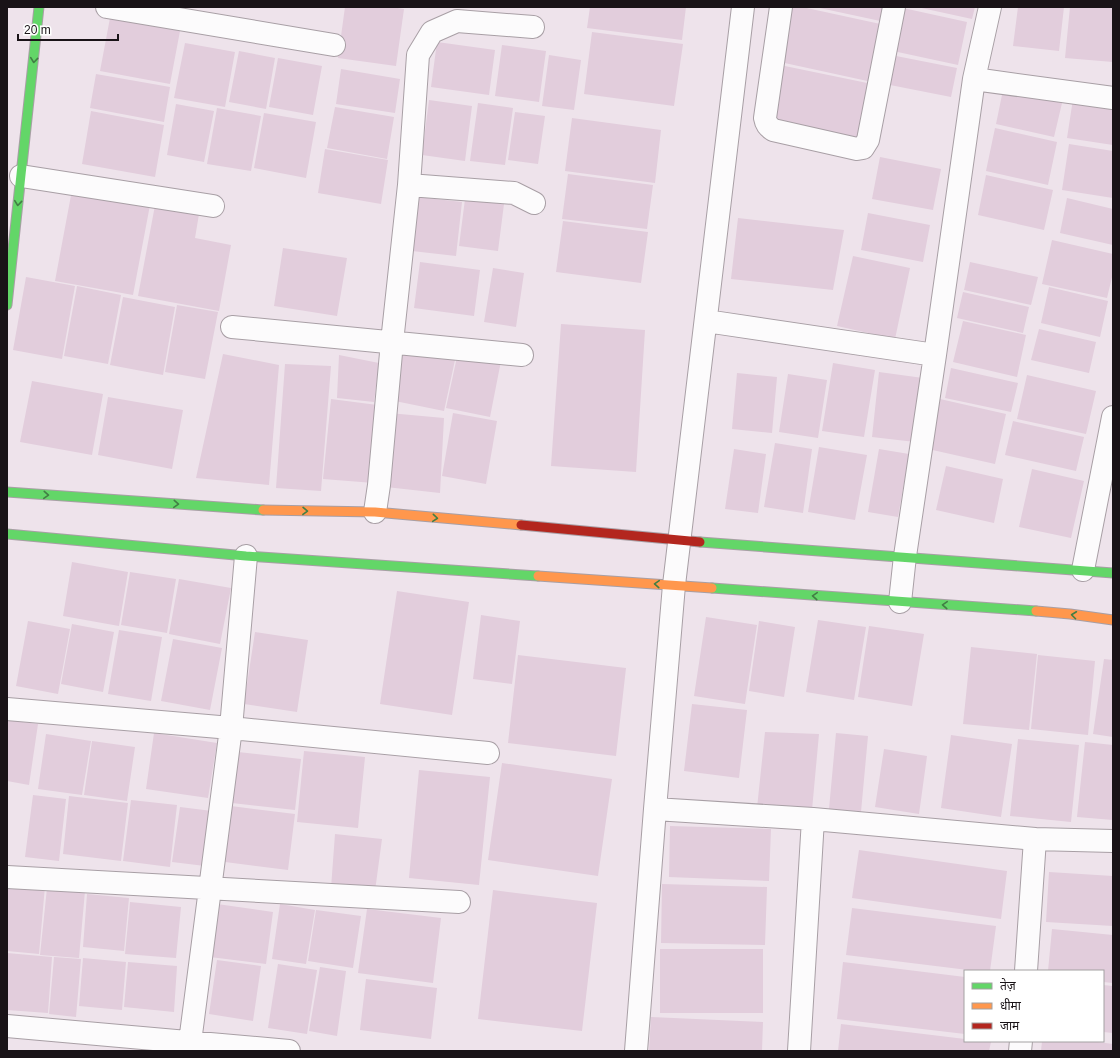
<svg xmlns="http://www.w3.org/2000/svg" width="1120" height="1058" font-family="Helvetica,'Noto Sans Devanagari',sans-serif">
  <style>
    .building { fill: #e2cddc }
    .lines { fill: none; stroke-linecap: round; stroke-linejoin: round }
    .street-casing { stroke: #a89fa5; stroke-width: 24 }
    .fast-casing { stroke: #a89fa5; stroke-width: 11 }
    .slow-casing { stroke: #a89fa5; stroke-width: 11 }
    .jam-casing { stroke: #a89fa5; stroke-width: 11 }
    .street { stroke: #fcfbfc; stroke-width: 22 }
    .fast { stroke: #63d668; stroke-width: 9 }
    .slow { stroke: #ff974d; stroke-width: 9 }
    .jam { stroke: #b3261e; stroke-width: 9 }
    .oneway { stroke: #427e44 }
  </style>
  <rect width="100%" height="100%" fill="#eee3eb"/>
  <path class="building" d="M345 7H391L404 9 396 66 338 58Z
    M590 7H686L682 40 587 28Z
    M792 7H802L885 25 872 82 780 62Z
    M815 7H888L885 22Z
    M917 7H975L972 19Z
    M1018 7H1064L1059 51 1013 46Z
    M1070 7H1113V62L1065 58Z
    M903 8 967 22 958 65 893 51Z
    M110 18 180 31 170 84 100 71Z
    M592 32 683 44 674 106 584 94Z
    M437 42 495 50 489 95 431 87Z
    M185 43 235 52 225 107 174 98Z
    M502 45 546 51 539 102 495 96Z
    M239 51 275 58 266 109 229 102Z
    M549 55 581 60 574 110 542 106Z
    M891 55 957 68 951 97 885 84Z
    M278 58 322 66 313 115 269 107Z
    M780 65 872 84 861 139 769 117Z
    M341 69 400 79 395 113 336 104Z
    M96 74 170 87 164 122 90 108Z
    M1003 90 1062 103 1054 137 996 124Z
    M1073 99 1113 105V145L1067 138Z
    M429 100 472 106 465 161 422 155Z
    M478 103 513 108 505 165 470 161Z
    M176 104 214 111 204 162 167 155Z
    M335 107 394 117 387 159 327 148Z
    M217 108 261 116 251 171 207 164Z
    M91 111 164 125 155 177 82 164Z
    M515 112 545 116 538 164 508 160Z
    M264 113 316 122 306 178 254 168Z
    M572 118 661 130 655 183 565 171Z
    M995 128 1057 142 1048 185 986 171Z
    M1069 144 1113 151V198L1062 190Z
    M325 149 388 160 381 204 318 193Z
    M880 157 941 169 933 210 872 199Z
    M568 174 653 185 647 229 562 219Z
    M986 175 1053 190 1044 230 978 215Z
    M72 190 150 205 133 295 55 281Z
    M418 197 462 202 456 256 412 251Z
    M1067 198 1113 209V245L1060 233Z
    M465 199 504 204 498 251 459 246Z
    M156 200 200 208 195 238 231 245 219 311 138 296Z
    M868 213 930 225 923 262 861 250Z
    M738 218 844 230 833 290 731 279Z
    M563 221 648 232 641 283 556 272Z
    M1052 240 1113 254V273L1107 298 1042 284Z
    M283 248 347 258 337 316 274 306Z
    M853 256 910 268 895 339 837 326Z
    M420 262 480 270 474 316 414 308Z
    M970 262 1038 277 1031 305 964 290Z
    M493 268 524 273 516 327 484 322Z
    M26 277 75 286 62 359 13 350Z
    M77 286 121 295 108 364 64 356Z
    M1049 287 1108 301 1100 337 1041 323Z
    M963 292 1029 307 1023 333 957 318Z
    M123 297 175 307 163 375 110 365Z
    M177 305 218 312 205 379 165 372Z
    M963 321 1026 335 1017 377 953 362Z
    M561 324 645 330 636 472 551 466Z
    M1039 329 1096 342 1089 373 1031 360Z
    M400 349 455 360 444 411 390 400Z
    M458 352 501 361 490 417 446 408Z
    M223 354 279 365 269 485 196 478Z
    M339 355 379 363 374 402 337 398Z
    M833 363 875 370 864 437 822 431Z
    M285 364 331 366 321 491 276 488Z
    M951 368 1018 383 1011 412 945 398Z
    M879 372 923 378 915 442 872 437Z
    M737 373 777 377 772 433 732 429Z
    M788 374 827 380 818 438 779 432Z
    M1027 375 1096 391 1086 434 1017 419Z
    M32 381 103 394 92 455 20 442Z
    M108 397 183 410 172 469 98 455Z
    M331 399 385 406 374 483 323 479Z
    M940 399 1006 414 995 464 928 449Z
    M389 413 444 418 440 493 386 487Z
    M453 413 497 421 486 484 442 476Z
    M1013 421 1084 437 1076 471 1005 455Z
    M775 443 812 449 803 513 764 507Z
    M819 447 867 455 855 520 808 512Z
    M734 449 766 454 758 513 725 509Z
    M879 449 909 454 898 517 868 512Z
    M946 466 1003 479 994 523 936 510Z
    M1032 469 1084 481 1071 538 1019 527Z
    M72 562 128 572 119 626 63 616Z
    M130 572 176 579 167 633 121 625Z
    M179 579 231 588 220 644 169 634Z
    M397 591 469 602 452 715 380 704Z
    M481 615 520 621 512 684 473 679Z
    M706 617 757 625 745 704 694 696Z
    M818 620 866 627 854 700 806 692Z
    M28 621 70 629 58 694 16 686Z
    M759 621 795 627 784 697 749 691Z
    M72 624 114 632 103 692 61 684Z
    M869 626 924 634 912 706 858 697Z
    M119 630 162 637 151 701 108 694Z
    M255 632 308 640 297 712 244 704Z
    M173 639 222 648 210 710 161 701Z
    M971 647 1037 654 1029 730 963 724Z
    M518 655 626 668 616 756 508 743Z
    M1038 655 1095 661 1088 735 1031 729Z
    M1104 659 1113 660V737L1093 734Z
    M692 704 747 710 739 778 684 771Z
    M7 720 38 724 29 785 7 781Z
    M765 732 819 734 812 810 757 808Z
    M154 733 217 743 208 798 146 789Z
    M836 733 868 736 861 812 829 809Z
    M46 734 91 741 82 795 38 789Z
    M951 735 1012 744 1001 817 941 808Z
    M1018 739 1079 745 1071 822 1010 816Z
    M92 741 135 747 127 801 84 795Z
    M1085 742 1113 745V820L1077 817Z
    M884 749 927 756 919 814 875 807Z
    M304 751 365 757 358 828 297 822Z
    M238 752 301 759 295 810 232 803Z
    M502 763 612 779 598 876 488 860Z
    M419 770 490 777 479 885 409 878Z
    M33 795 66 799 59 861 25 857Z
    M69 796 128 803 121 861 63 854Z
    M131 800 177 805 170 867 123 861Z
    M231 806 295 814 288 870 225 862Z
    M180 807 212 811 205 866 172 862Z
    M670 826 771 829 769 881 669 877Z
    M335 834 382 839 375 891 331 888Z
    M859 850 1007 871 1001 919 852 898Z
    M1049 872 1113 876V926L1046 922Z
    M7 883 45 886 39 954 7 951Z
    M662 884 767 887 765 945 661 943Z
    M47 888 85 891 79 958 40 955Z
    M493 890 597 903 582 1031 478 1019Z
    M87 894 129 898 124 951 83 947Z
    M130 902 181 907 176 958 125 954Z
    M217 904 273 912 266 964 210 957Z
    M280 904 315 910 306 964 272 959Z
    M852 908 996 926 990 971H976L846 955Z
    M367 909 441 918 433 983 358 973Z
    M316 910 361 916 353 968 308 961Z
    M1052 929 1113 935V983L1103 982V971H1048Z
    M660 949H763V1013H660Z
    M7 953 52 957 48 1013 7 1010Z
    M54 957 81 959 76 1017 49 1014Z
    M83 958 126 962 122 1010 79 1006Z
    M217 960 261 966 253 1021 209 1014Z
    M128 962 177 966 174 1012 124 1007Z
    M843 962 965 977V1034L837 1019Z
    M278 964 317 970 307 1034 268 1028Z
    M320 967 346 971 337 1036 309 1031Z
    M366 979 437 988 431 1039 360 1030Z
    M1103 985 1113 986V1033L1103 1032Z
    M651 1017 763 1022 762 1051H649Z
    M841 1024 965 1039V1041L991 1042 989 1051H838Z
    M1042 1041H1090L1113 1044V1051H1041Z"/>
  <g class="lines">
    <g class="street-casing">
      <path id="street" d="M107 7 334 45
        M781 7 765 118C766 124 768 126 773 130L857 149 863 148 868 140 894 7
        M974 79 1113 98
        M21 176 213 206
        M409 185 514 193 534 203
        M706 321 935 355
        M232 327 522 355
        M375 512 379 485 392 342 409 185 418 55 432 32 457 21 533 27
        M1083 570 1113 417
        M900 602 905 556 935 355 974 79 990 7
        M7 709 231 728 488 753
        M655 809 813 819 1035 839
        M7 877 459 902
        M1026 971 1035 839 1113 841
        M7 1026 289 1051
        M190 1042 231 728 246 556
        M636 1051 655 809 674 585 743 7
        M799 1051 813 819
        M1020 1051 1021 1041"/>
    </g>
    <g class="fast-casing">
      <path id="fast" d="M7 305 39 7
        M7 492 263 510
        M7 534 246 556 538 576
        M700 542 1113 573
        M712 588 1036 611"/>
    </g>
    <g class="slow-casing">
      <path id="slow" d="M263 510 375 512 521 525
        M538 576 712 588
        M1036 611 1070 614 1113 620"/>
    </g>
    <g class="jam-casing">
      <path id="jam" d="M521 525 700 542"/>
    </g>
    <use href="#street" class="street"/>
    <use href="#fast" class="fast"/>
    <use href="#slow" class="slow"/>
    <use href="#jam" class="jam"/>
  </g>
  <defs><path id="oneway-chevron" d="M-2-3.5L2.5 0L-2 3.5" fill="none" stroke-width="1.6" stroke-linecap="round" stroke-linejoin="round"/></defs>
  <g class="oneway">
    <use href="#oneway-chevron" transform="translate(34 60) rotate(96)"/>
    <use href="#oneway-chevron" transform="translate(18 203) rotate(96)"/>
    <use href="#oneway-chevron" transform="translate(46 495) rotate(4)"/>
    <use href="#oneway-chevron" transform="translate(176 504) rotate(4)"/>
    <use href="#oneway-chevron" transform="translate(305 511) rotate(1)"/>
    <use href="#oneway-chevron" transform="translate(435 518) rotate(5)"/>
    <use href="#oneway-chevron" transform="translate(657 584) rotate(-176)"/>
    <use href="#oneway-chevron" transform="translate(815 596) rotate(-176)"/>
    <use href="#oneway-chevron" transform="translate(945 605) rotate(-176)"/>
    <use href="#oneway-chevron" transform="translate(1074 615) rotate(-173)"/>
  </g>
  <rect width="1120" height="1058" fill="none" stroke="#191317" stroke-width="16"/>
  <rect x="964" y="970" width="140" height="72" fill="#ffffff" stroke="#a3a1a2"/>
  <rect x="972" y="983" width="20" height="6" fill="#63d668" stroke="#a3a1a2"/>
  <text x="1000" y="990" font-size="12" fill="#191317">तेज़</text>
  <rect x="972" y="1003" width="20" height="6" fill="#ff974d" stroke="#a3a1a2"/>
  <text x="1000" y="1010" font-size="12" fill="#191317">धीमा</text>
  <rect x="972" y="1023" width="20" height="6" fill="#b3261e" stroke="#a3a1a2"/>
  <text x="1000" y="1030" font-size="12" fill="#191317">जाम</text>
  <path d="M18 34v6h100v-6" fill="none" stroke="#191317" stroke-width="2"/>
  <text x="24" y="34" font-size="12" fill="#191317" stroke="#ffffff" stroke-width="3" paint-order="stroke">20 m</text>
</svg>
